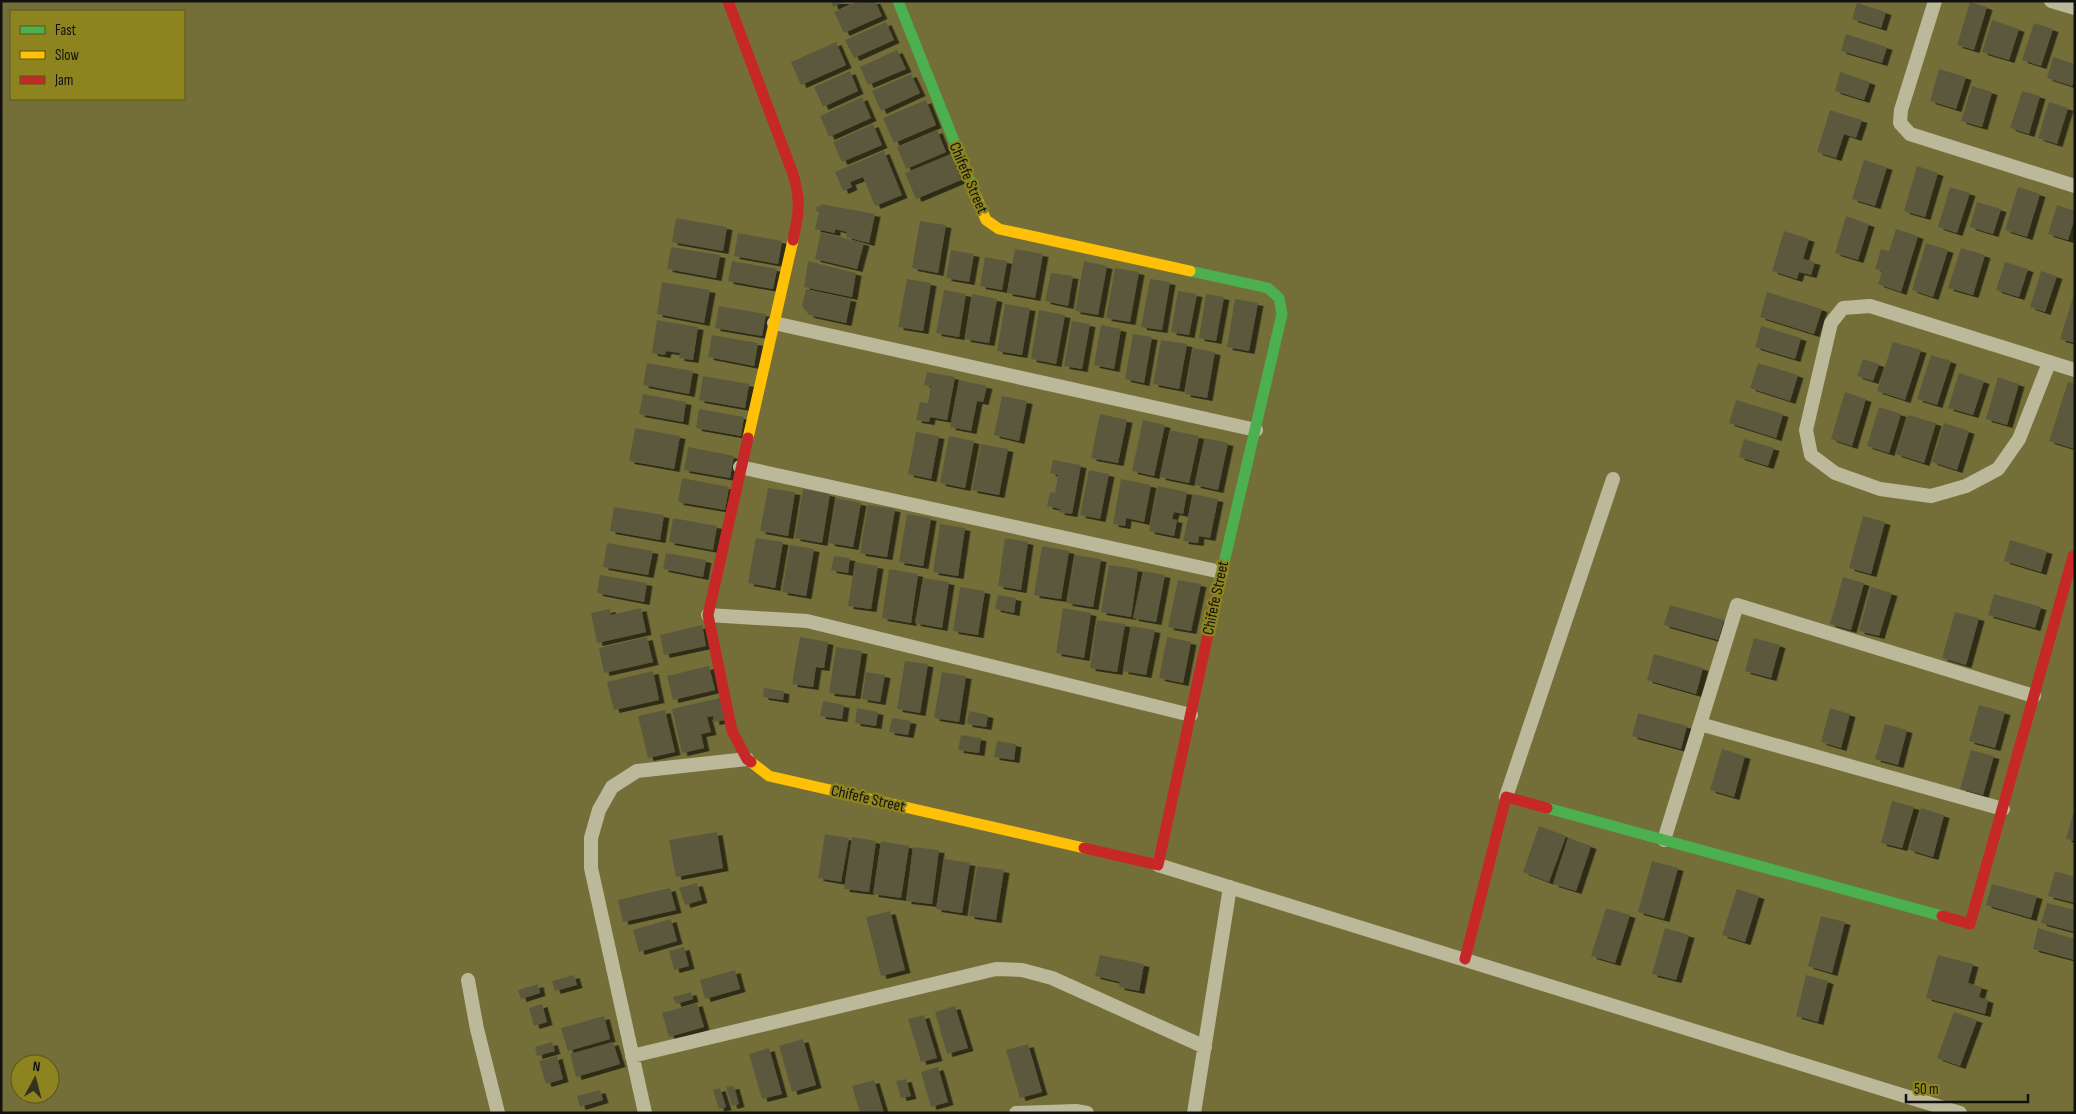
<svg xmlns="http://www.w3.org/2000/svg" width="2076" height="1114" font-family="'Sofia Sans Condensed',sans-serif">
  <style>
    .building { fill: #5c593d; filter: url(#shadow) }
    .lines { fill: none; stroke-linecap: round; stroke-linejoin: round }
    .street { stroke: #bcb99b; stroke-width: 14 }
    .fast { stroke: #4caf50; stroke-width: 11 }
    .slow { stroke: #ffc107; stroke-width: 11 }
    .jam { stroke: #c62828; stroke-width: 11 }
    .labels { text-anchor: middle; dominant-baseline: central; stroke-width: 4.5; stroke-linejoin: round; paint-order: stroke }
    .street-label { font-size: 16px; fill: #111; stroke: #8d841f }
  </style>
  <defs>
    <filter id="shadow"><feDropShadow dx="5.5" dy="3" stdDeviation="0" flood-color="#0009"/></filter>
  </defs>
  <rect width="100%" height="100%" fill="#746f38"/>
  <path class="building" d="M831 1H845L833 7Z
    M859 1H875L882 16 844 33 834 12Z
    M1970 2 1987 7 1974 50 1957 45Z
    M1857 3 1886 12 1881 28 1852 19Z
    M1992 20 2019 29 2009 60 1982 52Z
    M886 22 894 40 854 58 845 40Z
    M2034 23 2053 29 2041 66 2022 60Z
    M1846 34 1887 47 1882 63 1841 51Z
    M836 42 846 65 801 85 791 62Z
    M897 50 906 69 868 85 860 67Z
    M2053 57 2075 64V78L2072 86 2047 78Z
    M1939 69 1966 77 1956 109 1930 101Z
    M850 71 858 91 823 107 814 87Z
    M1840 72 1870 82 1864 100 1835 91Z
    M911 74 920 93 881 111 872 91Z
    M1972 86 1992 92 1982 127 1961 121Z
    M2022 91 2040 96 2029 134 2010 128Z
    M862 97 871 118 829 137 820 116Z
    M926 100 936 125 894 143 883 118Z
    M2049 102 2068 108 2057 144 2038 138Z
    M1830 110 1862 120 1856 138 1844 134 1836 158 1817 152Z
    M873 124 882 145 842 162 833 142Z
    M937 130 946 152 906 169 897 147Z
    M884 151 902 195 875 206 863 177 850 182 852 187 843 191 835 172Z
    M951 154 961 180 916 199 905 173Z
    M1864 160 1887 167 1875 206 1852 199Z
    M1917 166 1938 173 1925 217 1904 211Z
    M1950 187 1970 193 1957 233 1938 227Z
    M2018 187 2040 194 2027 237 2005 230Z
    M1977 202 2001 209 1993 234 1970 227Z
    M821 204 875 214 869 243 846 237 847 232 835 229V233L815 229 819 212 816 211 817 206 820 207Z
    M2057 205 2075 211V217L2068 240 2048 234Z
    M1846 216 1869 224 1858 260 1835 253Z
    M676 218 727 227 723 251 672 242Z
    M920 221 946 225 938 273 912 268Z
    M1896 229 1918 236 1901 292 1878 284 1882 271 1875 269 1881 249 1889 251Z
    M1784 231 1809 239 1803 259 1815 262 1811 275 1799 272 1797 279 1772 271Z
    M821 232 864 243 857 269 815 259Z
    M738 233 782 241 778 264 734 256Z
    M1926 243 1948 250 1933 297 1912 290Z
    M671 247 720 255 716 278 667 269Z
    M1961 248 1985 255 1973 295 1948 288Z
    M1015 249 1043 254 1035 298 1007 293Z
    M951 250 974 254 969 282 946 278Z
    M985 257 1007 261 1002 290 980 286Z
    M732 261 777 269 773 289 728 281Z
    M808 261 856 273 852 297 804 287Z
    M1084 261 1107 266 1098 315 1075 311Z
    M2005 262 2028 269 2019 297 1996 290Z
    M1115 268 1139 272 1130 322 1106 318Z
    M2041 271 2057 276 2045 312 2030 307Z
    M1051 273 1073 276 1068 306 1045 301Z
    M907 279 931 283 923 331 898 327Z
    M1150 279 1170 282 1162 330 1141 327Z
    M662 282 710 290 704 323 657 314Z
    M806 289 851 299 846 323 809 315 802 306Z
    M944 290 966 294 959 337 936 333Z
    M1178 291 1197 294 1189 335 1171 332Z
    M1767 292 1822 309 1814 334 1760 317Z
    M972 294 997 299 989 343 965 339Z
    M1206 294 1224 297 1216 341 1199 338Z
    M2074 294H2075V343L2060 339Z
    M1235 299 1258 303 1249 351 1227 347Z
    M1005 304 1030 308 1022 355 997 351Z
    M719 306 766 314 762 336 715 328Z
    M1039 310 1065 315 1056 364 1031 359Z
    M657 320 698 327 693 360 679 358 680 353 666 351 665 355 652 353Z
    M1072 321 1090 324 1082 369 1064 366Z
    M1101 325 1121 329 1114 369 1094 365Z
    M1761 326 1801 338 1795 359 1755 347Z
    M1133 334 1152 337 1144 383 1125 379Z
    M712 335 758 343 754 366 708 357Z
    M1161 340 1187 344 1179 389 1153 384Z
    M1893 342 1921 350 1905 400 1877 391Z
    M1193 348 1215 352 1207 398 1185 394Z
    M1931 355 1951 361 1937 405 1917 399Z
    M1863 359 1879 364 1873 381 1857 376Z
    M647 363 693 371 689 394 643 385Z
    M1758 363 1798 375 1790 401 1750 388Z
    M927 372 955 377 947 420 930 417 929 422 916 420 920 402 928 403 931 386 924 385Z
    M1959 373 1984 381 1973 415 1948 408Z
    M703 376 749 384 745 408 699 400Z
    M1998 377 2019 384 2007 425 1986 419Z
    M959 380 987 386 983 402 977 401 971 431 950 427Z
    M2068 382 2075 384V449L2049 441Z
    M1845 392 1866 399 1852 446 1831 439Z
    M643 394 686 402 683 422 639 414Z
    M1002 396 1027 401 1019 441 994 435Z
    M1736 400 1783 414 1776 438 1729 423Z
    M1879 407 1901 414 1889 453 1867 446Z
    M699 409 744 417 741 436 696 428Z
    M1100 414 1127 420 1118 463 1091 458Z
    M1908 415 1936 423 1924 463 1896 454Z
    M1143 420 1165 425 1154 476 1132 471Z
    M1944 423 1969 431 1957 470 1932 462Z
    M635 428 680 436 674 469 629 461Z
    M1170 430 1199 436 1189 483 1160 477Z
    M916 432 939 436 931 479 908 474Z
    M949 436 974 441 965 488 940 483Z
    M1205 438 1228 443 1218 490 1195 485Z
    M1744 439 1774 448 1768 466 1739 457Z
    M981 444 1008 449 999 495 972 490Z
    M688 447 734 456 730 478 684 470Z
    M1053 460 1081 465 1072 514 1059 512 1060 509 1047 506 1050 492 1055 493 1058 475 1050 473Z
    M1089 470 1109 474 1100 519 1080 515Z
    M682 478 729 487 725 510 678 502Z
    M1121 479 1151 485 1144 522 1126 518 1125 526 1113 524Z
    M1158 486 1187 492 1183 514 1174 512 1172 519 1177 520 1174 536 1149 531Z
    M768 488 795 492 788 536 760 531Z
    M803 489 830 494 822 543 795 538Z
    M1193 494 1218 499 1210 538 1199 536 1198 543 1183 541Z
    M836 498 861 503 853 547 829 543Z
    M868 505 895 509 887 557 860 553Z
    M614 507 664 515 660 540 610 531Z
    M907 514 931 518 923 566 899 562Z
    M1863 516 1885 522 1871 574 1849 568Z
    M673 518 717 526 713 550 669 542Z
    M940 524 965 528 958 576 933 572Z
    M756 538 783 542 775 588 748 583Z
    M1005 538 1028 542 1021 590 998 586Z
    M2010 540 2047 551 2041 572 2004 561Z
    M607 543 653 551 648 575 603 567Z
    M790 545 814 549 806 596 782 592Z
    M1042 546 1069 551 1061 599 1034 595Z
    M666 553 706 560 703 577 663 569Z
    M1075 555 1101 559 1093 607 1067 603Z
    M834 556 850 558 848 573 831 570Z
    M855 562 878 566 871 609 848 606Z
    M1109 565 1138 569 1131 617 1101 612Z
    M889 569 918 574 911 623 882 618Z
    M1143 571 1165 575 1156 622 1133 618Z
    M600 575 647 583 644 602 597 593Z
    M1843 577 1864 583 1851 630 1830 624Z
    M923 578 949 582 942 628 915 623Z
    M1178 580 1201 584 1191 631 1168 627Z
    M960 587 985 591 978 635 953 631Z
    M1871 587 1892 593 1879 636 1859 631Z
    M1994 594 2041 607 2035 628 1988 615Z
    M998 595 1016 598 1014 613 995 609Z
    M1670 605 1724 620 1718 640 1664 625Z
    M641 608 646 632 597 643 591 613 610 609 611 615Z
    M1063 608 1091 613 1084 658 1056 653Z
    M1955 612 1979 618 1966 665 1942 658Z
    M1097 620 1125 624 1117 672 1090 668Z
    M702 625 706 646 664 655 660 635Z
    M1131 626 1155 630 1146 675 1123 671Z
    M647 637 653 662 604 673 599 648Z
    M800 637 828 642 824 668 816 667 813 687 792 684Z
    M1167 637 1191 642 1183 683 1159 678Z
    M1754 638 1780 645 1771 678 1745 671Z
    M836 647 862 651 855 696 829 693Z
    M1654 654 1703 668 1696 694 1647 680Z
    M905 661 928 664 920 713 897 709Z
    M709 666 715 690 673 700 667 676Z
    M653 671 659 700 614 710 607 682Z
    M866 672 885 675 880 702 862 699Z
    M942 672 966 676 959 722 934 718Z
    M764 688 784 691 783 700 763 697Z
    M720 698 725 720 714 722 713 716 707 717 711 732 701 734 704 748 682 753 672 709Z
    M823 701 844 705 842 719 820 716Z
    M1979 705 2005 712 1995 748 1969 741Z
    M857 708 878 712 876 726 855 723Z
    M1830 708 1850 714 1841 748 1821 742Z
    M665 710 675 752 648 758 638 716Z
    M969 711 988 715 986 727 967 724Z
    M1638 713 1687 726 1681 749 1632 736Z
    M892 718 911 721 908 735 889 732Z
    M1885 724 1907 730 1898 765 1875 759Z
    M961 735 981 738 979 753 958 750Z
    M997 741 1016 744 1014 760 994 757Z
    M1722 749 1745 756 1734 797 1710 790Z
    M1971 750 1994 756 1983 795 1960 789Z
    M1892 801 1914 807 1902 848 1881 843Z
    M1921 808 1944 815 1933 857 1909 850Z
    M2073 814 2075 815V841L2066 839Z
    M1539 826 1566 836 1549 882 1523 872Z
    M717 832 723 868 676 877 669 840Z
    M825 834 849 838 841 882 818 878Z
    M852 837 876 841 869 892 844 889Z
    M1568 838 1591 846 1576 891 1553 884Z
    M881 841 909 846 901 898 873 894Z
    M913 847 939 850 932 904 906 901Z
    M944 859 970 863 962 913 936 909Z
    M1652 861 1678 868 1664 919 1638 912Z
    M977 866 1004 870 996 920 969 916Z
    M2055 871 2075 877V903L2048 896Z
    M697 883 702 900 685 905 679 888Z
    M1992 884 2037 896 2031 918 1986 905Z
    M670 888 676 910 623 922 618 900Z
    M1737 889 1759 896 1745 942 1722 935Z
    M2047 903 2075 910V932L2041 923Z
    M1606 908 1630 915 1615 963 1591 956Z
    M890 911 905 970 881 976 866 917Z
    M1821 916 1845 922 1832 973 1808 966Z
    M671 919 677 941 639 952 633 930Z
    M1665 928 1689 935 1676 980 1652 974Z
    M2038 928 2075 939V960L2033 949Z
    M684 947 689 966 674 970 669 951Z
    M1100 955 1144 964 1139 991 1119 987 1120 982 1095 976Z
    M1938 955 1973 964 1968 983 1982 987 1979 997 1988 1000 1985 1014 1926 998Z
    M735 970 740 989 705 999 700 980Z
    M574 975 577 985 555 991 552 981Z
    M1806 975 1828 981 1818 1022 1796 1016Z
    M538 984 540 993 521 999 518 990Z
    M691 992 693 999 676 1004 673 997Z
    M697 1003 704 1027 669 1037 662 1013Z
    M542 1004 547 1022 534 1026 529 1008Z
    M955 1006 968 1048 947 1054 935 1012Z
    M1954 1012 1977 1020 1960 1066 1937 1058Z
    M924 1015 937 1058 921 1062 908 1019Z
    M604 1016 610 1039 568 1051 561 1028Z
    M803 1039 816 1085 792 1092 779 1046Z
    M552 1042 555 1051 537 1056 535 1047Z
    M613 1042 620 1064 576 1077 570 1054Z
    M1028 1044 1042 1092 1020 1098 1006 1050Z
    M769 1048 782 1094 762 1099 749 1054Z
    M557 1056 563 1079 546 1084 539 1061Z
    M938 1067 948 1102 931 1107 921 1072Z
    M906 1079 911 1096 901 1098 896 1081Z
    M874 1080 884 1113H860L852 1086Z
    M734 1086 739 1104 732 1106 726 1087Z
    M720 1088 726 1107 719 1109 713 1090Z
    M600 1090 603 1100 580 1107 577 1096Z"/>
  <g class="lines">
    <path class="street" d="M1935 1 1901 110 1900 123 1910 134 2075 186
      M2051 1 2075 8
      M774 323 1256 430
      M2049 363 2019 439 1998 469 1966 486 1931 496 1880 489 1835 473 1811 455 1806 430 1831 323 1843 308 1870 306 2075 370
      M740 467 1221 572
      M708 615 807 621 1191 715
      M1700 724 2003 809
      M1506 797 1613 479
      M1664 840 1737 605 2034 696
      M1158 865 1960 1113
      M468 980 477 1029 498 1113
      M632 1056 996 969 1022 970 1052 978 1205 1047
      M645 1113 591 868V838L599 810 612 787 637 771 747 759
      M1016 1113 1076 1111 1087 1113
      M1194 1113 1230 887"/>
    <path class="fast" d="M898 1 976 196
      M1190 271 1268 288 1279 298 1282 314 1216 597
      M1547 808 1942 916"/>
    <path class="slow" d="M976 196 986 220 999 229 1190 271
      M748 438 793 240
      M751 762 769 776 1084 848"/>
    <path class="jam" d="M728 1 793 174C801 201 799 213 793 240
      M748 438 708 615 732 731 747 759 751 762
      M1084 848 1158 865 1216 597
      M1942 916 1970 924 2073 556 2075 557
      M1465 959 1506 797 1547 808"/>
  </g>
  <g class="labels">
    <g class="street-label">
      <text transform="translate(968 178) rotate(67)">Chifefe Street</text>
      <text transform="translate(1216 598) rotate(-78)">Chifefe Street</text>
      <text transform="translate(868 799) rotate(13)">Chifefe Street</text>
    </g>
  </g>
  <rect width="2076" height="1114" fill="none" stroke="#111111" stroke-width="5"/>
  <rect x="10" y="10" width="175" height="90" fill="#8d841f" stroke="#5b5619"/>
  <rect x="20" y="26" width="25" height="8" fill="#4caf50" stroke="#5b5619"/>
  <text x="55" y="35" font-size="15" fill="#111111">Fast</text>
  <rect x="20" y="51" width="25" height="8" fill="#ffc107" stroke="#5b5619"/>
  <text x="55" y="60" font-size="15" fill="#111111">Slow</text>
  <rect x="20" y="76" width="25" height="8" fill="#c62828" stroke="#5b5619"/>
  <text x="55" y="85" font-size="15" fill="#111111">Jam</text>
  <g transform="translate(35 1079) rotate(7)"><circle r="24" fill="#8d841f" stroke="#5b5619"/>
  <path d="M0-4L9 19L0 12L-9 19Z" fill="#34321f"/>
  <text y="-8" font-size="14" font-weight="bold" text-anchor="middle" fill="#111111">N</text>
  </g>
  <path d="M1906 1094v8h122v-8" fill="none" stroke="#111111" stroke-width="2.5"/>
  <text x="1914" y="1094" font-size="15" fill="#111111" stroke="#8d841f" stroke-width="4" paint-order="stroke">50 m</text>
</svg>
